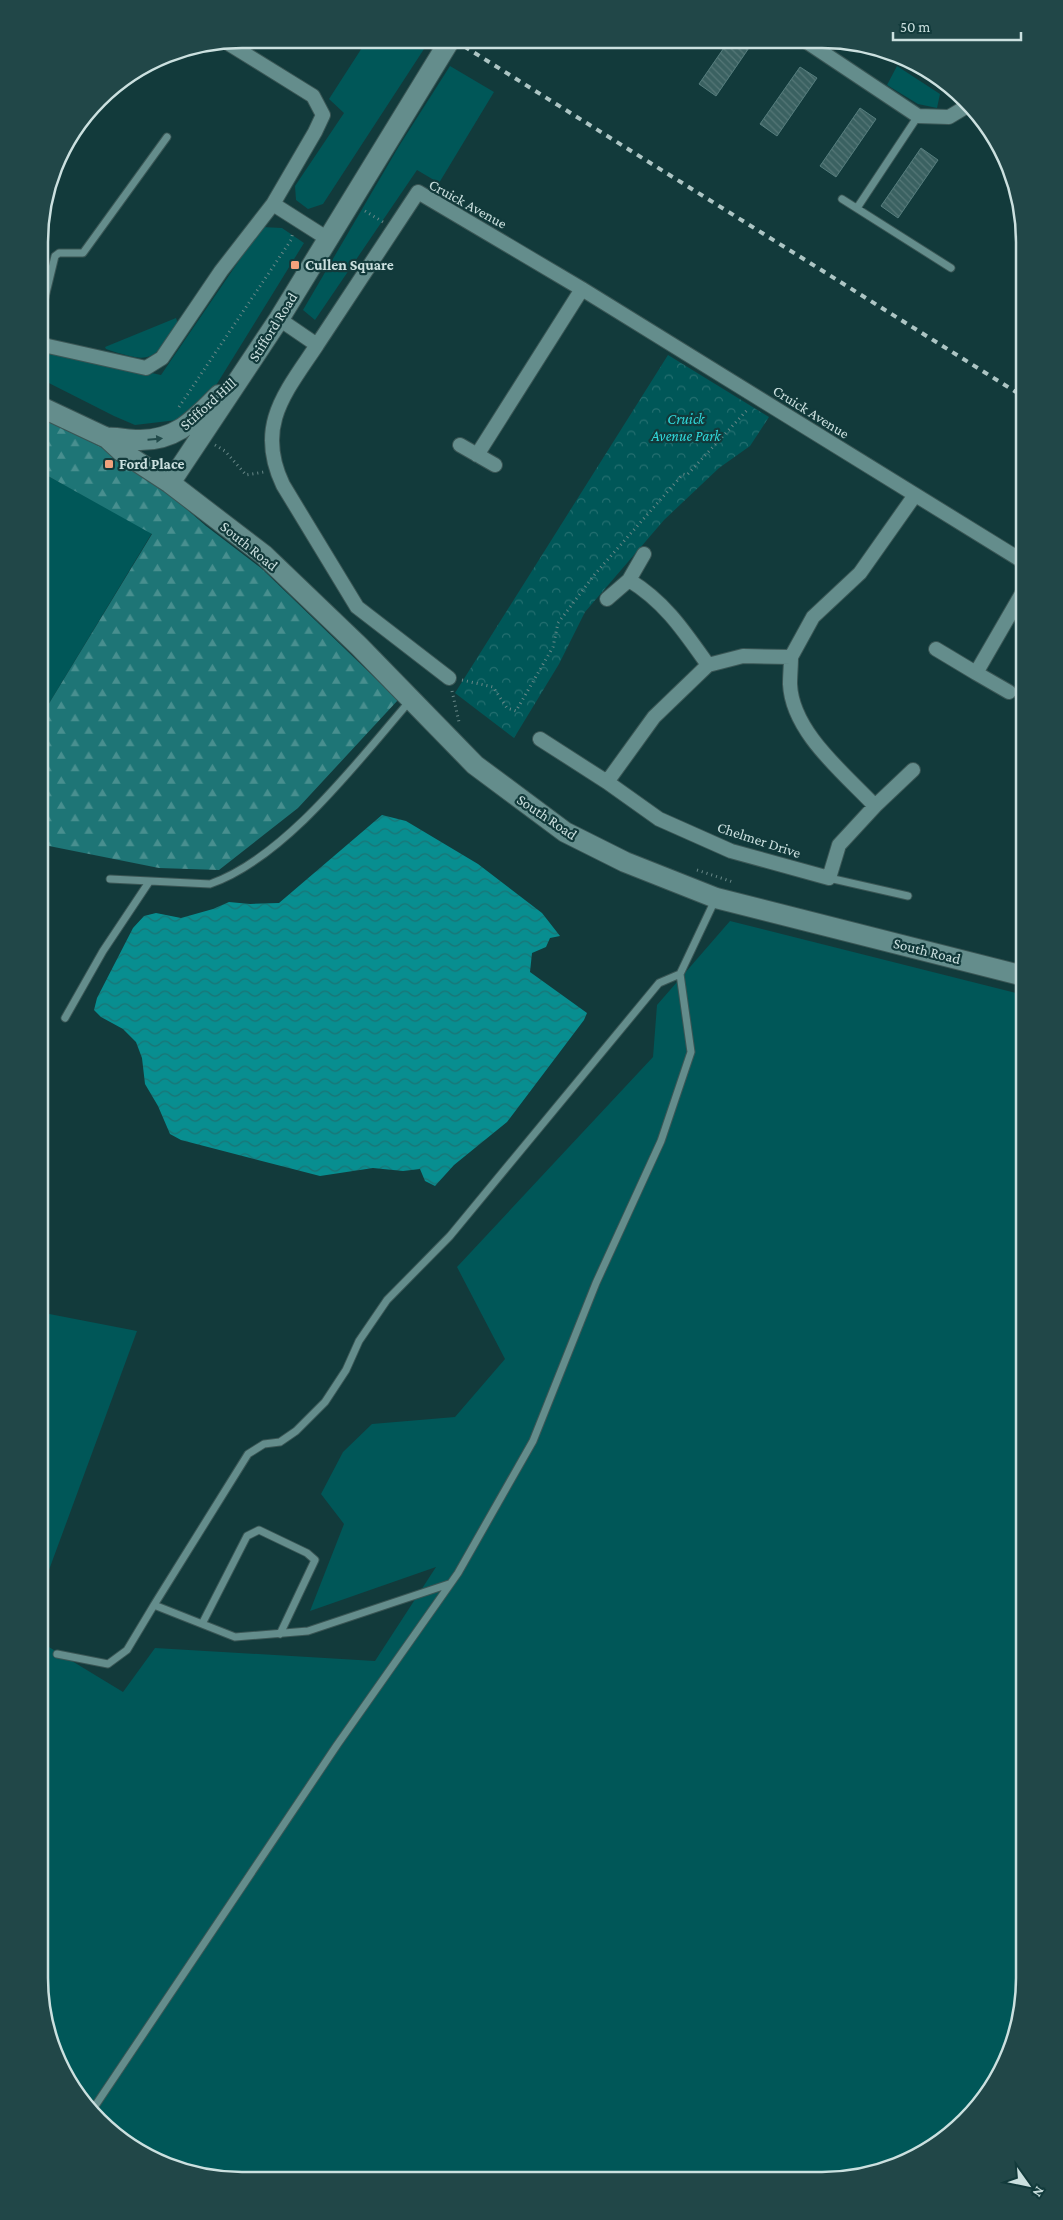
<svg xmlns="http://www.w3.org/2000/svg" width="1063" height="2220" font-family="'Crimson Pro',serif">
  <style>
    .grass { fill: #005758 }
    .forest { fill: url(#forest-firs) }
    .park { fill: url(#park-crowns) }
    .water { fill: url(#water-waves) }
    .building { fill: url(#building-back-hatch); stroke: #577e7e }
    .lines { fill: none; stroke-linecap: round; stroke-linejoin: round }
    .lane-casing { stroke: #3a5655; stroke-width: 9 }
    .street-casing { stroke: #3a5655; stroke-width: 16 }
    .secondary-casing { stroke: #3a5655; stroke-width: 22 }
    .path { stroke: #698888; stroke-width: 3; stroke-dasharray: 1 4; stroke-linecap: butt }
    .lane { stroke: #648d8c; stroke-width: 7 }
    .street { stroke: #648d8c; stroke-width: 14 }
    .secondary { stroke: #648d8c; stroke-width: 20 }
    .rail { stroke: #adc5c4; stroke-width: 4; stroke-dasharray: 6 6; stroke-linecap: butt }
    .oneway { fill: #224b4b }
    .poi-dot { fill: #f1a17c; stroke: #123a3b; stroke-width: 2 }
    .labels { text-anchor: middle; dominant-baseline: central; stroke-width: 4.5; stroke-linejoin: round; paint-order: stroke }
    .street-label { font-size: 15px; fill: #cbe0df; stroke: #123a3b }
    .poi-label { font-size: 15px; font-weight: bold; fill: #cbe0df; stroke: #123a3b; text-anchor: start }
    .park-label { font-size: 15px; font-style: italic; fill: #30d8da; stroke: #123a3b }
    .rim { fill: none; stroke: #cbe0df; stroke-width: 2.5 }
  </style>
  <defs>
    <pattern id="forest-firs" width="22" height="20" patternUnits="userSpaceOnUse" patternTransform="scale(1.25)"><rect width="22" height="20" fill="#1e7576"/><path d="M5 1l3.5 6h-7zM16 11l3.5 6h-7z" fill="#488f8f"/></pattern>
    <pattern id="park-crowns" width="20" height="18" patternUnits="userSpaceOnUse" patternTransform="scale(1.25)"><rect width="20" height="18" fill="#005758"/><path d="M2 6a3 3 0 1 1 6 0M12 15a3 3 0 1 1 6 0" fill="none" stroke="#246f70"/></pattern>
    <pattern id="water-waves" width="16" height="10" patternUnits="userSpaceOnUse" patternTransform="scale(1.25)"><rect width="16" height="10" fill="#088e90"/><path d="M0 5q4-4 8 0t8 0" fill="none" stroke="#1b7475"/></pattern>
    <pattern id="building-back-hatch" width="6" height="6" patternUnits="userSpaceOnUse" patternTransform="scale(1.25)"><rect width="6" height="6" fill="#3a6161"/><path d="M-1 5l2 2M0 0l6 6M5-1l2 2" fill="none" stroke="#577"/></pattern>
  </defs>
  <rect width="100%" height="100%" fill="#123a3b"/>
  <path class="grass" d="M367 40H410L424 49 323 204 308 209 296 200 295 186 344 113 329 99Z
    M450 66 494 92 439 183 417 170 315 320 303 310 399 146Z
    M897 66 940 94 937 108 918 104 887 85Z
    M262 227 282 228 304 243 215 387 177 420 135 425 114 416 39 378V349L161 375Z
    M176 318 179 327C151 363 149 363 106 349L105 347Z
    M39 471 152 533 39 720Z
    M730 921 1024 995V1992L1009 2057 974 2112 934 2147 875 2174 822 2181 202 2177 152 2161 107 2131 73 2091 46 2032 39 1979V1641L123 1692 155 1648 375 1661 436 1567 310 1611 344 1524 321 1494 343 1452 372 1424 455 1417 505 1359 457 1267 653 1057 657 1005Z
    M39 1312 137 1331 39 1597Z"/>
  <path class="forest" d="M39 417 101 447 160 486 206 526 261 568 398 700 298 808 219 870 159 868 39 844V720L152 534 39 471Z"/>
  <path class="park" d="M668 355 769 417 750 446 719 468 664 520 585 612 559 664 514 738 455 693Z"/>
  <path class="water" d="M382 815 406 821 478 864 542 913 560 936 550 938 546 947 532 953 530 972 587 1013 584 1020 507 1122 454 1165 435 1186 425 1181 420 1169 403 1171 373 1168 320 1176 181 1140 170 1134 158 1106 145 1084 142 1058 136 1042 123 1029 101 1017 94 1010 97 998 133 928 144 916 156 913 181 918 213 909 229 902 250 904 279 903Z"/>
  <path class="building" d="M728 42H753L716 96 699 84Z
    M800 67 817 78 777 136 760 124Z
    M860 108 876 119 836 177 820 166Z
    M921 148 938 160 898 218 881 206Z"/>
  <g class="lines">
    <g class="lane-casing">
      <path id="lane" d="M842 199 951 268
        M857 208 918 116
        M39 322 55 256 59 253H83L167 137
        M829 878 908 896
        M110 879 210 884C285 858 358 761 409 702
        M65 1018 103 951 149 882
        M154 1605 248 1454 264 1444 280 1442 296 1431 325 1402 346 1370 359 1341 387 1300 450 1236 659 983 680 974
        M202 1624 247 1536 259 1530 307 1553 315 1560 280 1634
        M57 1654 108 1664 127 1650 154 1605 235 1637 308 1631 449 1584
        M91 2112 337 1745 458 1573 533 1441 596 1283 661 1141 691 1052 680 974 715 900"/>
    </g>
    <g class="street-casing">
      <path id="street" d="M226 42 313 96 323 115 315 132 273 204 328 239
        M807 42 918 116 949 117 969 105
        M279 319 317 345C285 393 255 426 283 485L357 607 449 678
        M39 344 146 368 162 358 221 271 273 204
        M317 345 418 192 582 289 1024 562
        M460 445 495 465
        M477 455 582 289
        M629 580 644 554
        M607 599 629 580C665 602 684 631 708 665
        M936 649 976 673
        M791 657C791 666 790 675 790 684 792 732 844 773 875 806L913 770
        M1009 692 976 673 1024 590
        M540 739 607 782
        M875 806 839 845 829 878 731 851 659 819 607 782 654 717 708 665 743 656 791 657 813 617 860 573 915 495"/>
    </g>
    <g class="secondary-casing">
      <path id="secondary" d="M39 406 107 438 121 451 170 483 264 555 359 646 475 765 565 832 625 862 716 898 1024 976
        M107 438C117 437 127 440 138 440 176 441 194 420 219 395
        M170 483 279 319 450 40"/>
    </g>
    <path class="path" d="M365 211 383 222
      M179 407 291 240 293 232
      M215 445 225 451 246 475 264 472
      M462 680 493 687 507 708 516 711 553 647 558 623 595 574 683 474 687 475 749 408
      M452 691 459 722
      M697 870 733 882"/>
    <use href="#lane" class="lane"/>
    <use href="#street" class="street"/>
    <use href="#secondary" class="secondary"/>
    <path class="rail" d="M454 40 1024 397"/>
  </g>
  <defs><path id="oneway-solid" d="M-6-.8H1V-3.2L6.5 0L1 3.2V.8H-6Z" transform="scale(1.25)"/></defs>
  <use class="oneway" href="#oneway-solid" transform="translate(155 439) rotate(-5)"/>
  <g class="poi-dot">
    <rect x="290" y="260" width="10" height="10" rx="2.5"/>
    <rect x="104" y="459" width="10" height="10" rx="2.5"/>
  </g>
  <g class="labels">
    <g class="street-label">
      <text transform="translate(468 204) rotate(29)">Cruick Avenue</text>
      <text transform="translate(273 327) rotate(-58)">Stifford Road</text>
      <text transform="translate(208 404) rotate(-42)">Stifford Hill</text>
      <text transform="translate(811 412) rotate(32)">Cruick Avenue</text>
      <text transform="translate(249 546) rotate(39)">South Road</text>
      <text transform="translate(547 817) rotate(34)">South Road</text>
      <text transform="translate(759 840) rotate(18)">Chelmer Drive</text>
      <text transform="translate(927 951) rotate(14)">South Road</text>
    </g>
    <g class="poi-label">
      <text x="305" y="265">Cullen Square</text>
      <text x="119" y="464">Ford Place</text>
    </g>
    <g class="park-label">
      <text x="686" y="419">Cruick<tspan x="686" dy="17">Avenue Park</tspan></text>
    </g>
  </g>
  <path d="M0 0H1063V2220H0ZM242 48H822A194 194 0 0 1 1016 242V1978A194 194 0 0 1 822 2172H242A194 194 0 0 1 48 1978V242A194 194 0 0 1 242 48Z" fill="#214748" fill-rule="evenodd"/>
  <path class="rim" d="M242 48H822A194 194 0 0 1 1016 242V1978A194 194 0 0 1 822 2172H242A194 194 0 0 1 48 1978V242A194 194 0 0 1 242 48Z"/>
  <g transform="translate(1028 2185) rotate(123)" stroke="#123a3b" stroke-width="4" paint-order="stroke">
  <path d="M0-4L9 19L0 12L-9 19Z" fill="#cbe0df"/>
  <text y="-8" font-size="14" font-weight="bold" text-anchor="middle" fill="#cbe0df">N</text>
  </g>
  <path d="M893 32v8h128v-8" fill="none" stroke="#cbe0df" stroke-width="2.5"/>
  <text x="900" y="32" font-size="15" fill="#cbe0df" stroke="#123a3b" stroke-width="4" paint-order="stroke">50 m</text>
</svg>
